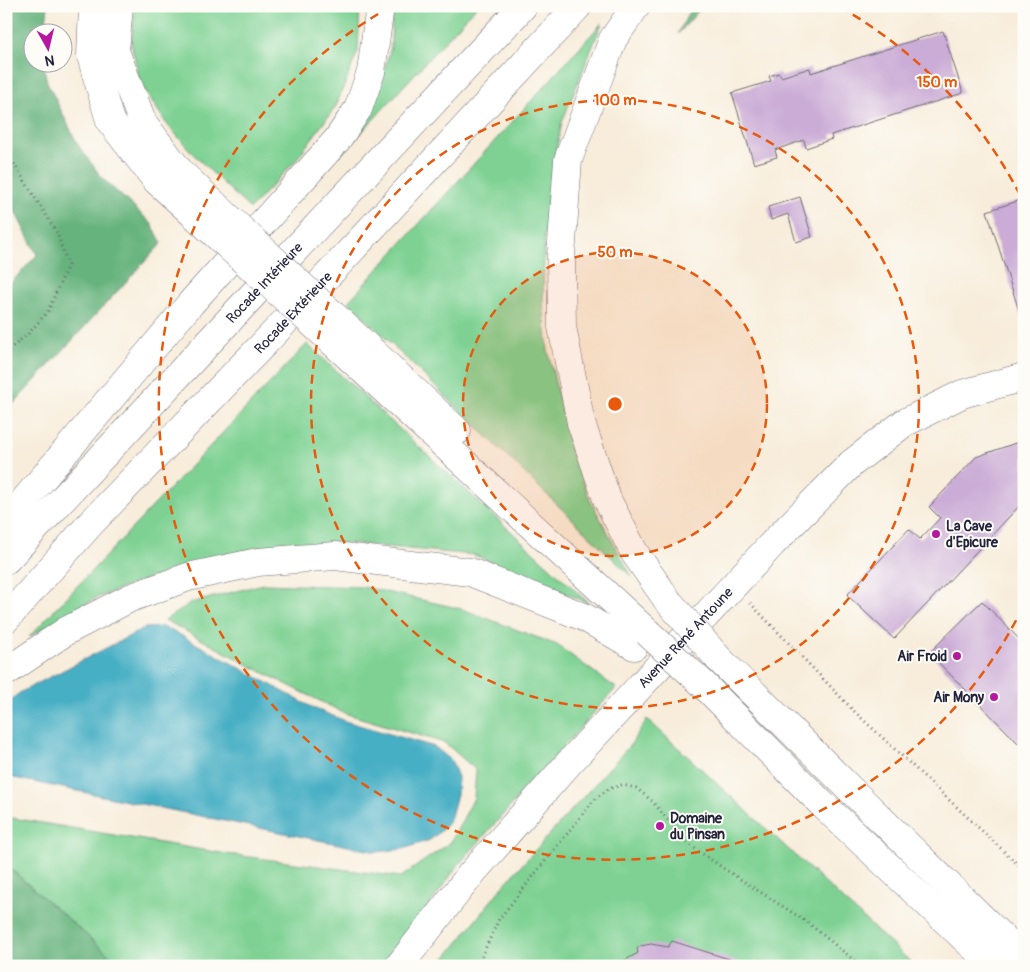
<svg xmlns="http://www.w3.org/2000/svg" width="1030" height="972" font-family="Pangolin,sans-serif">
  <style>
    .green { fill: #7ed193; stroke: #507a67 }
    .forest { fill: #66b37d; stroke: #446a5c }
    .water { fill: #46afc4; stroke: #346880 }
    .building { fill: #cbacd6 }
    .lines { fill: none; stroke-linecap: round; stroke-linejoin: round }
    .minor-casing { stroke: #6d6973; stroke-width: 29 }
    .highway-casing { stroke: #6d6973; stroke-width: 29 }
    .path { stroke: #6d6973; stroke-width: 3; stroke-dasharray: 1 4; stroke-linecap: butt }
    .minor { stroke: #fff; stroke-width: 28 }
    .highway { stroke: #fff; stroke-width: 28 }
    .highway-bridge-casing { stroke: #6d6973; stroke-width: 29; stroke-linecap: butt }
    .highway-bridge { stroke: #fff; stroke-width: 28 }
    .ring { fill: none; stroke: #e8590c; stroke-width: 2.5; stroke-dasharray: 9 6 }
    .poi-dot { fill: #b5179e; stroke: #fdfcf7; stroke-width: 2 }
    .labels { text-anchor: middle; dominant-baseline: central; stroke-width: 4; stroke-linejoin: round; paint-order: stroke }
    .street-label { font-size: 14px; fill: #22223b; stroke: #fdfcf7 }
    .poi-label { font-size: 14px; font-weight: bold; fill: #22223b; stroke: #fdfcf7; text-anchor: start }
    .centre { fill: #e8590c; stroke: #fdfcf7; stroke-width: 2.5 }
    .ring-label { font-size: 15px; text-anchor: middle; font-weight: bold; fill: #e8590c; stroke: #fdfcf7; stroke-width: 4; stroke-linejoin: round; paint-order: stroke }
  </style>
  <rect width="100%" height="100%" fill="#fdfcf7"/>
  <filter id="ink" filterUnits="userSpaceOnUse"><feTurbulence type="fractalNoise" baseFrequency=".02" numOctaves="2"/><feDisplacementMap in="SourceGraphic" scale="10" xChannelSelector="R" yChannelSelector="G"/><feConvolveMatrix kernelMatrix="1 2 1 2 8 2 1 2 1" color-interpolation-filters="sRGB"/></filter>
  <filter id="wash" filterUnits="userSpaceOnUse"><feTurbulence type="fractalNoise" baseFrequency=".0096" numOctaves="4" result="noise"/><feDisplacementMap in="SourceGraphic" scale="20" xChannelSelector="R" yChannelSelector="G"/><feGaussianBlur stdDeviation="1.12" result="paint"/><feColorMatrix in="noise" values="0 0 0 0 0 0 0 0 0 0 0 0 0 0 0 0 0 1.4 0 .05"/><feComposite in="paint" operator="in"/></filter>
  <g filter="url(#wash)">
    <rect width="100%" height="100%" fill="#f8eddb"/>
    <path class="green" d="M135 6H360L358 51 336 106 296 160 250 209 195 156 166 123 140 82 131 42Z
      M392 6H477L339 157 376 97 391 47Z
      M602 23 562 122 553 165 546 209 544 252 543 303 548 351 569 443 589 498 632 577 348 302Z
      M307 344 590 604 532 578 474 555 345 543 284 546 216 557 150 578 96 598 29 637Z
      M263 584 364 587 462 609 557 645 616 688 459 864 385 966H122L6 865V817L227 854 401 877 451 842 474 798 476 770 445 743 344 713 258 670 165 620 191 603Z
      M647 719 915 966H439L503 886 631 744Z"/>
    <path class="forest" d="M6 6H48L45 32H32V62L43 63 47 82 78 145 102 178 151 223 162 243 6 412V288L37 255 6 194Z
      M692 6H703L678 34Z
      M6 865 122 966H6Z"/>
    <path class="water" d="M162 627 173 631 313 708 348 722 435 747 451 760 458 777 457 794 450 820 442 830 430 840 403 849 377 852 14 778 6 775V703L21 692 145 628Z"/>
    <g id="blocks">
      <path class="building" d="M943 31 963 93 831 135 832 139 806 148 804 140 775 150 777 157 754 164 732 93 771 81 769 76 779 73 781 77 810 68 811 73Z
        M800 197 812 237 796 242 788 214 771 220 768 207Z
        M1024 199V319L1022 320 987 211Z
        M1024 440V501L894 639 847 595 909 529 920 539 940 518 929 507 976 457Z
        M982 601 1024 644V749L929 653Z
        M672 941 748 965V966H622L620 963 638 953 637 949 640 946 651 944 668 947Z"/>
    </g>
  </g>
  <g filter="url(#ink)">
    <use href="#blocks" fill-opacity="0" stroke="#6d6973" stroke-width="1"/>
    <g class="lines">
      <g class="minor-casing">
        <g id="minor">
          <path id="s1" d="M399 966 472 873 568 764 773 543 852 463 904 423 962 394 1024 377"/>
        </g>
      </g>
      <g class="highway-casing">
        <g id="highway">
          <path d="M93 6 91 56 110 121 157 181 201 221"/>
          <path d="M119 6 115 51 143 123 180 172 215 205"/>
          <path d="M636 6 613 39 568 160 561 256 562 327 581 423 607 499 634 552 668 601"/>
          <path d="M374 353 457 431"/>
          <path d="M361 368 647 632"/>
          <path d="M6 522 191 303 337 140 358 109 371 72 380 6"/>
          <path id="s2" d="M6 560 248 300 523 6"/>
          <path id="s3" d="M6 619 92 522 278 329 578 6"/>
          <path d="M718 658 846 785 1024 959"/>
          <path d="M6 672 66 631 130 598 188 577 258 562 335 556 470 572 584 617 634 646"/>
          <path d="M703 684 821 803 994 966"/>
        </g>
      </g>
      <path class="path" d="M6 151 57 233 68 265 48 311 28 334 6 352
        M750 603 855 712 1024 870
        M478 966 480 960 499 919 594 800 608 789 622 785 636 788 652 801 687 843 726 870 807 922 861 966"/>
      <use href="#minor" class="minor"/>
      <use href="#highway" class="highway"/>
      <g class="highway-bridge-casing">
        <path id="highway-bridge" d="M215 205 374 353
          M201 221 361 368
          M668 601 718 658
          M647 632 703 684"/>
      </g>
      <use href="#highway-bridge" class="highway-bridge"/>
    </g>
  </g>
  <circle cx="615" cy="404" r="152" fill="#e8590c" fill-opacity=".12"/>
  <g class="ring">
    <circle cx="615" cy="404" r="152"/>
    <circle cx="615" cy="404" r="304"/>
    <path d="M1023 607A456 456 0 1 1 390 7M840 7A456 456 0 0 1 1023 201"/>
  </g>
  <g class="poi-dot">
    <circle cx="936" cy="534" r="5"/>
    <circle cx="957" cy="656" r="5"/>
    <circle cx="994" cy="697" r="5"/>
    <circle cx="660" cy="826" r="5"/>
  </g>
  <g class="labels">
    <g class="street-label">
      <text stroke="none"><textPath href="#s2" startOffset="379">Rocade Intérieure</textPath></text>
      <text stroke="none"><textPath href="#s3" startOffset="420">Rocade Extérieure</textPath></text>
      <text stroke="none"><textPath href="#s1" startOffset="436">Avenue René Antoune</textPath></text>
    </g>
    <g class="poi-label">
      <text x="946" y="526">La Cave<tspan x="946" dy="16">d'Epicure</tspan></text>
      <text x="947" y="656" text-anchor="end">Air Froid</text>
      <text x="984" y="697" text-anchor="end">Air Mony</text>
      <text x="670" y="818">Domaine<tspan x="670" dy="16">du Pinsan</tspan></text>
    </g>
  </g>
  <circle cx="615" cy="404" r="8" class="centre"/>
  <g class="ring-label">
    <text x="937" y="87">150 m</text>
    <text x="615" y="105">100 m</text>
    <text x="615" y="257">50 m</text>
  </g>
  <rect width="1030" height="972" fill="none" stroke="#fdfcf7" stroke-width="25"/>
  <g transform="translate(48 48) rotate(172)"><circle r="24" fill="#fdfcf7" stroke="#a5a5ac"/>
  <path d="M0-4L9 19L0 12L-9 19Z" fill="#b5179e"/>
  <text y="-8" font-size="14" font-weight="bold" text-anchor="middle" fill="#22223b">N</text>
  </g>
</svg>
